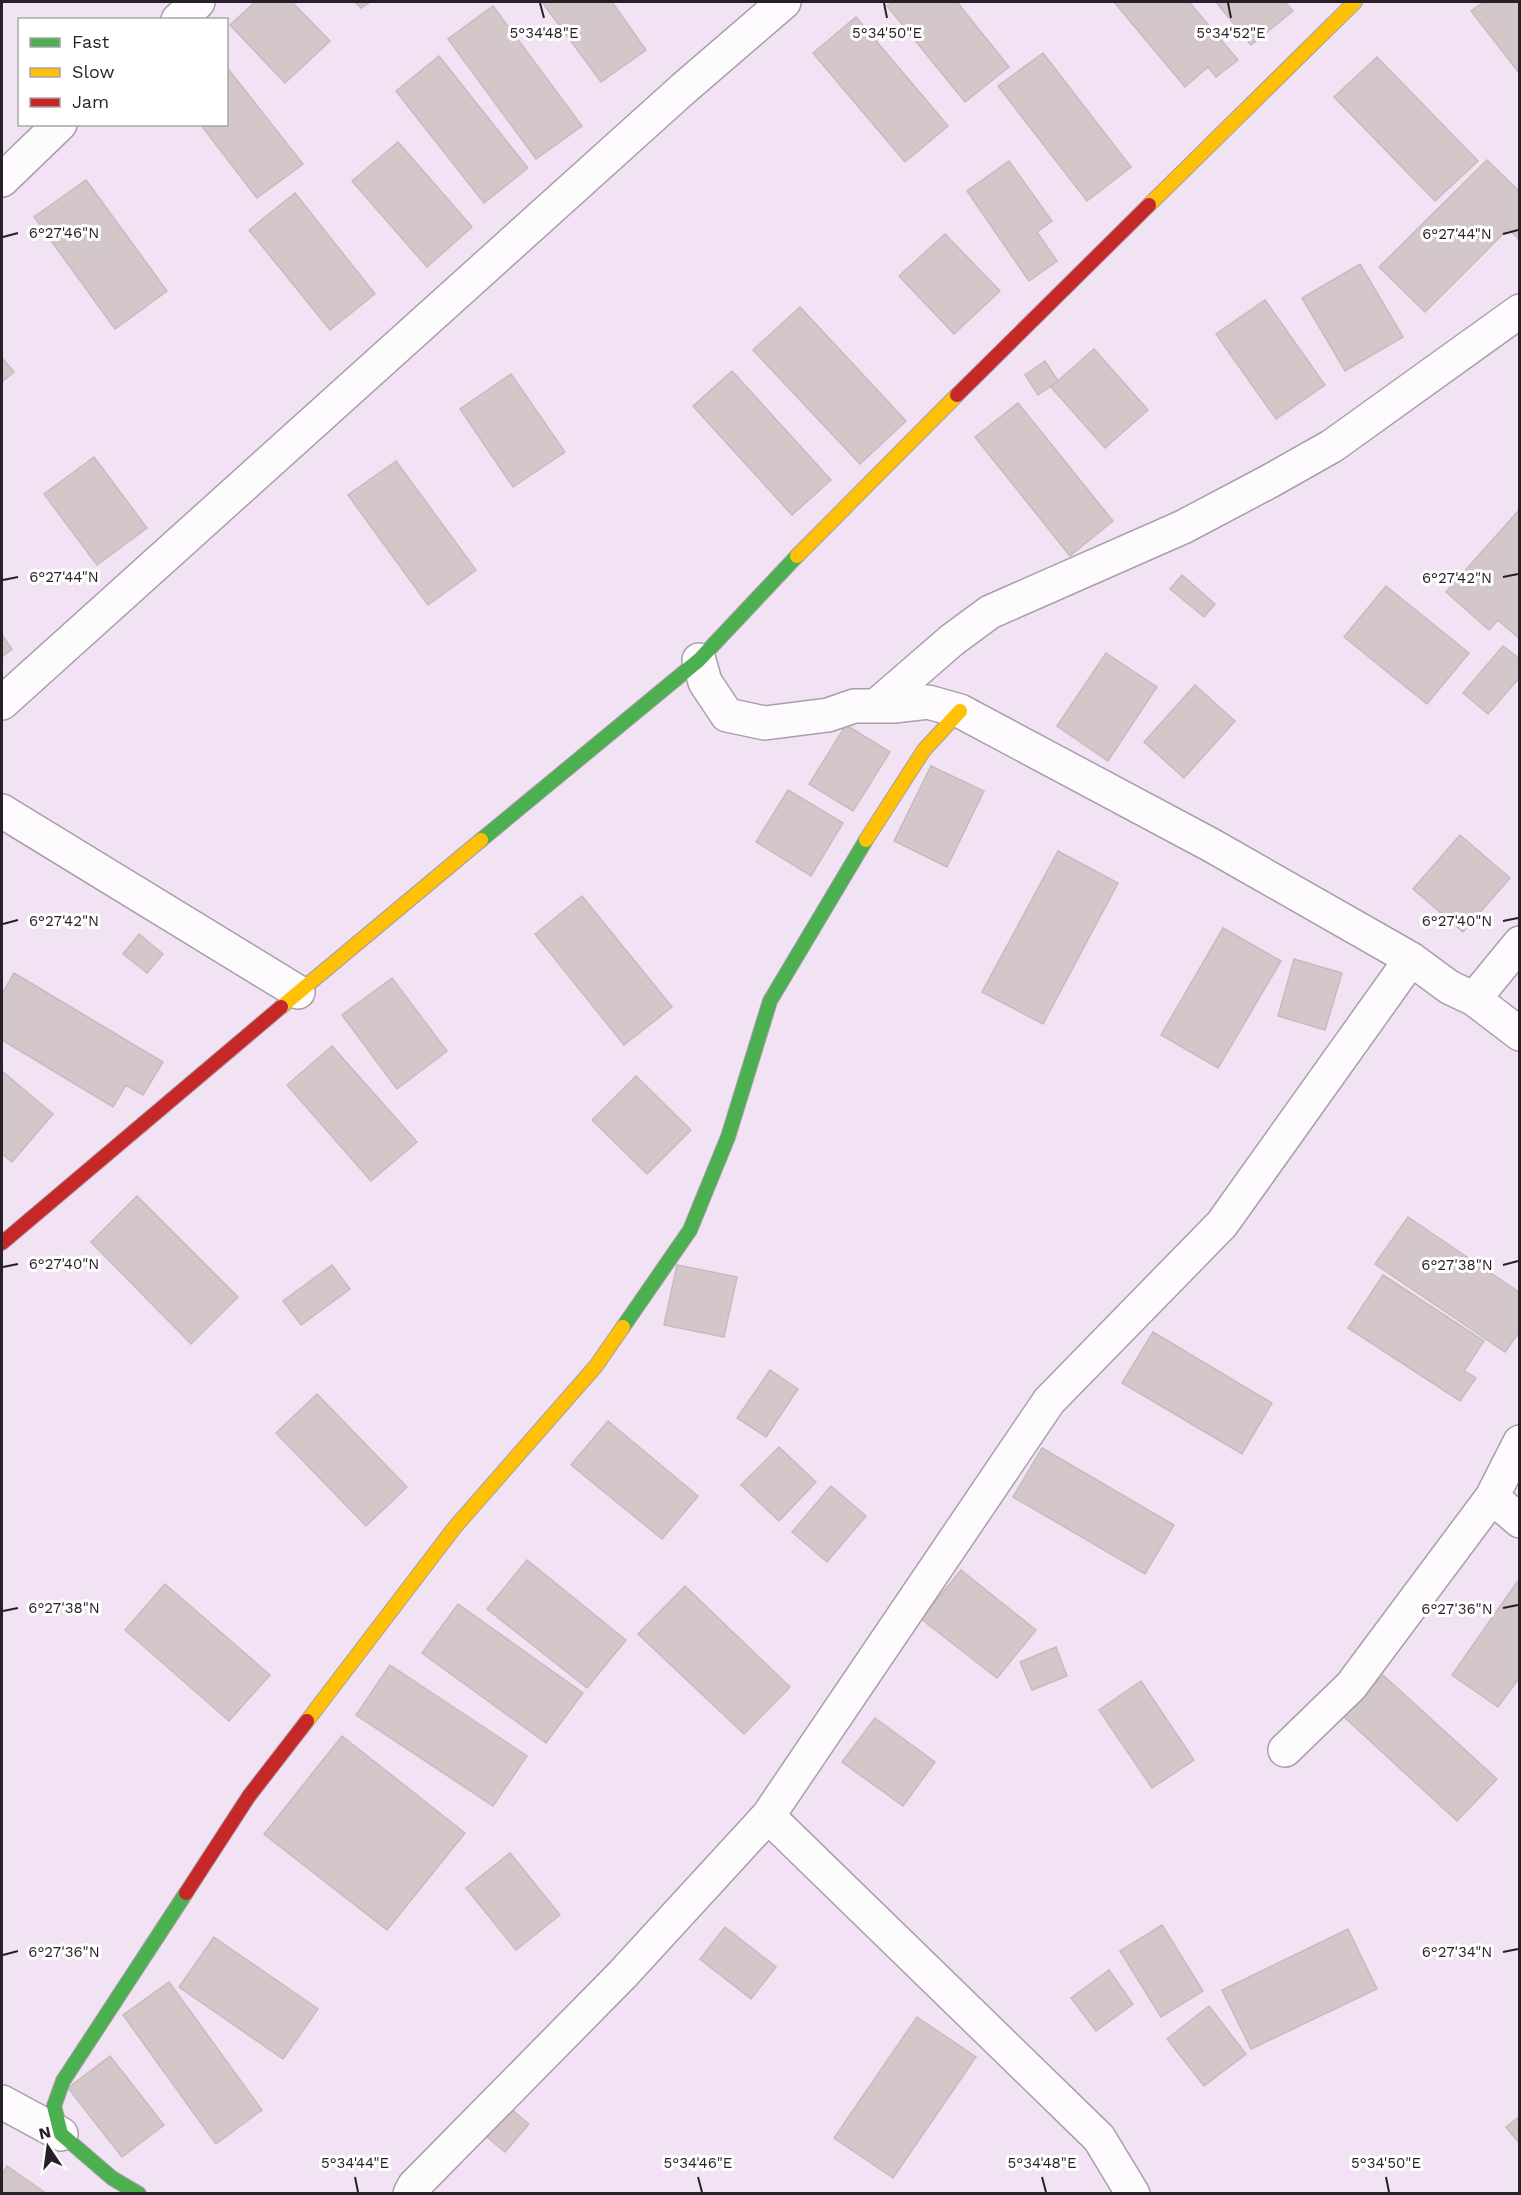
<svg xmlns="http://www.w3.org/2000/svg" width="1521" height="2195" font-family="'Work Sans',sans-serif">
  <style>
    .building { fill: #d3c7ca; stroke: #c7bbbf; stroke-width: 1.5 }
    .lines { fill: none; stroke-linecap: round; stroke-linejoin: round }
    .street-casing { stroke: #a99eaa; stroke-width: 36 }
    .fast-casing { stroke: #a99eaa; stroke-width: 16 }
    .slow-casing { stroke: #a99eaa; stroke-width: 16 }
    .jam-casing { stroke: #a99eaa; stroke-width: 16 }
    .street { stroke: #fdfbfd; stroke-width: 33 }
    .fast { stroke: #4caf50; stroke-width: 14 }
    .slow { stroke: #ffc107; stroke-width: 14 }
    .jam { stroke: #c62828; stroke-width: 14 }
    .ticks { fill: none; stroke: #291f29; stroke-width: 2 }
    .ticks-label { font-size: 15px; text-anchor: middle; fill: #291f29; stroke: #fff; stroke-width: 6; stroke-linejoin: round; paint-order: stroke }
  </style>
  <rect width="100%" height="100%" fill="#f1e3f3"/>
  <path class="building" d="M255 2H292L330 41 285 83 230 25Z
    M355 2H370L361 8Z
    M542 2H612L646 50 601 82Z
    M893 2H957L1009 67 965 102 887 6Z
    M1114 2H1189L1238 60 1216 77 1208 67 1185 87Z
    M1216 2H1285L1293 11 1251 45Z
    M1484 2H1520V74L1471 11Z
    M493 6 582 126 536 159 448 39Z
    M856 17 948 126 905 162 813 53Z
    M1043 53 1131 167 1087 201 998 86Z
    M439 56 528 168 484 203 396 91Z
    M1377 57 1478 161 1435 201 1334 97Z
    M226 66 303 164 257 198 200 124H226Z
    M398 142 472 227 427 267 352 181Z
    M1487 160 1520 192V240L1508 229 1425 312 1379 267Z
    M1009 161 1052 221 1037 232 1057 261 1029 281 967 191Z
    M86 180 167 291 115 329 34 217Z
    M295 193 375 294 330 330 249 230Z
    M945 234 1000 291 954 334 899 276Z
    M1360 264 1403 337 1345 371 1302 298Z
    M1265 300 1325 385 1276 419 1216 334Z
    M800 307 906 421 860 464 753 350Z
    M1094 349 1148 410 1105 448 1051 387Z
    M2 358 14 372 2 382Z
    M1045 361 1058 381 1038 395 1025 375Z
    M732 371 831 480 792 515 693 406Z
    M511 374 565 452 513 487 460 409Z
    M1018 403 1113 521 1070 556 975 437Z
    M94 457 147 528 97 565 44 494Z
    M396 461 476 570 428 605 348 495Z
    M1520 509V639L1498 620 1489 630 1446 592Z
    M1182 575 1215 604 1204 617 1170 589Z
    M1386 586 1469 653 1427 704 1344 637Z
    M2 635 12 649 2 657Z
    M1503 646 1520 659V677L1488 714 1463 693Z
    M1106 653 1157 687 1108 761 1057 726Z
    M1195 685 1235 721 1184 778 1144 742Z
    M846 725 890 752 853 811 809 784Z
    M931 766 984 791 947 867 894 841Z
    M788 790 843 823 811 876 756 842Z
    M1460 835 1510 878 1463 932 1413 889Z
    M1058 851 1118 883 1043 1024 982 992Z
    M582 896 672 1007 624 1045 535 934Z
    M1223 928 1281 961 1218 1068 1161 1035Z
    M139 934 163 954 147 973 123 954Z
    M1294 959 1342 973 1325 1030 1278 1016Z
    M14 973 163 1062 143 1095 126 1085 113 1107 2 1040V994Z
    M392 978 447 1051 397 1089 342 1015Z
    M332 1046 417 1142 371 1181 287 1085Z
    M2 1071 53 1114 12 1162 2 1154Z
    M636 1076 691 1130 647 1174 592 1120Z
    M137 1196 238 1297 191 1344 91 1242Z
    M1408 1217 1520 1293V1331L1505 1352 1375 1264Z
    M332 1265 350 1289 301 1325 283 1301Z
    M677 1265 737 1277 724 1337 664 1325Z
    M1383 1275 1484 1341 1464 1371 1476 1378 1460 1401 1348 1328Z
    M1153 1332 1272 1403 1242 1454 1122 1383Z
    M770 1370 798 1389 766 1437 737 1418Z
    M317 1394 407 1487 366 1526 276 1433Z
    M608 1421 698 1496 662 1539 571 1465Z
    M779 1447 816 1482 779 1521 741 1485Z
    M1042 1448 1174 1525 1145 1574 1013 1497Z
    M831 1486 866 1516 827 1562 792 1532Z
    M527 1560 626 1640 587 1688 487 1609Z
    M961 1570 1036 1630 997 1678 921 1619Z
    M1517 1582 1520 1584V1677L1498 1707 1452 1675Z
    M165 1584 270 1675 229 1721 125 1630Z
    M685 1586 790 1687 744 1734 638 1634Z
    M458 1604 583 1693 546 1743 422 1653Z
    M1056 1647 1067 1676 1032 1690 1020 1662Z
    M390 1665 527 1756 493 1806 356 1715Z
    M1383 1675 1497 1779 1457 1821 1343 1716Z
    M1141 1681 1194 1760 1152 1788 1099 1710Z
    M875 1718 935 1762 903 1806 842 1762Z
    M342 1736 465 1833 387 1930 264 1834Z
    M510 1853 560 1915 516 1950 466 1888Z
    M1162 1925 1203 1991 1161 2017 1120 1951Z
    M725 1927 776 1967 751 1999 700 1959Z
    M1348 1929 1377 1989 1251 2049 1222 1990Z
    M214 1937 318 2009 283 2059 179 1987Z
    M1109 1970 1133 2004 1096 2031 1071 1998Z
    M169 1982 262 2110 216 2144 123 2015Z
    M1209 2006 1246 2054 1204 2086 1167 2039Z
    M917 2017 976 2057 893 2178 834 2138Z
    M110 2056 164 2125 122 2157 68 2088Z
    M511 2109 529 2124 505 2152 487 2137Z
    M1520 2116V2144L1506 2127Z
    M7 2166 47 2194H2V2174Z"/>
  <g class="lines">
    <g class="street-casing">
      <path id="street" d="M178 20 198 2
        M2 180 60 124
        M699 660 705 682 727 715 765 723 828 715 854 706H894L928 702 960 711 1211 845 1411 959 1449 987 1474 999 1520 1034
        M2 703 683 89 784 2
        M877 705 952 640 990 612 1183 527 1270 481 1332 446 1520 311
        M2 811 298 992
        M1474 999 1520 943
        M1492 1497 1520 1521
        M1285 1750 1351 1686 1492 1497 1520 1442
        M768 1816 1099 2138 1133 2194
        M2 2102 61 2134
        M410 2194 414 2186 622 1975 768 1816 1049 1401 1222 1224 1411 959"/>
    </g>
    <g class="fast-casing">
      <path id="fast" d="M481 840 699 660 797 556
        M623 1327 690 1230 728 1137 770 1001 866 840
        M139 2194 112 2178 61 2134 54 2106 63 2081 186 1893"/>
    </g>
    <g class="slow-casing">
      <path id="slow" d="M1149 205 1355 2
        M797 556 957 395
        M866 840 924 750 960 711
        M281 1007 481 840
        M307 1721 455 1527 596 1366 623 1327"/>
    </g>
    <g class="jam-casing">
      <path id="jam" d="M957 395 1149 205
        M2 1243 281 1007
        M186 1893 249 1796 307 1721"/>
    </g>
    <use href="#street" class="street"/>
    <use href="#fast" class="fast"/>
    <use href="#slow" class="slow"/>
    <use href="#jam" class="jam"/>
  </g>
  <path class="ticks" d="M540 3 544 18M884 3 887 18M1228 3 1231 18M1503 234 1518 230M3 237 18 233M1503 577 1518 574M3 580 18 577M1503 921 1518 918M3 924 18 920M1503 1265 1518 1261M3 1267 18 1264M1503 1608 1518 1605M3 1611 18 1608M1503 1952 1518 1949M3 1955 18 1951M355 2177 358 2192M698 2177 702 2192M1042 2177 1046 2192M1386 2177 1389 2192"/>
  <g class="ticks-label">
    <text x="544" y="38">5°34'48"E</text>
    <text x="887" y="38">5°34'50"E</text>
    <text x="1231" y="38">5°34'52"E</text>
    <text x="64" y="238">6°27'46"N</text>
    <text x="1457" y="239">6°27'44"N</text>
    <text x="64" y="582">6°27'44"N</text>
    <text x="1457" y="583">6°27'42"N</text>
    <text x="64" y="926">6°27'42"N</text>
    <text x="1457" y="926">6°27'40"N</text>
    <text x="64" y="1269">6°27'40"N</text>
    <text x="1457" y="1270">6°27'38"N</text>
    <text x="64" y="1613">6°27'38"N</text>
    <text x="1457" y="1614">6°27'36"N</text>
    <text x="64" y="1957">6°27'36"N</text>
    <text x="1457" y="1957">6°27'34"N</text>
    <text x="355" y="2168">5°34'44"E</text>
    <text x="698" y="2168">5°34'46"E</text>
    <text x="1042" y="2168">5°34'48"E</text>
    <text x="1386" y="2168">5°34'50"E</text>
  </g>
  <rect width="1521" height="2195" fill="none" stroke="#291f29" stroke-width="6"/>
  <rect x="18" y="18" width="210" height="108" fill="#ffffff" stroke="#a9a5a9" stroke-width="1.5"/>
  <rect x="30" y="38" width="30" height="9" fill="#4caf50" stroke="#a9a5a9" stroke-width="1.5"/>
  <text x="72" y="48" font-size="18" fill="#291f29">Fast</text>
  <rect x="30" y="68" width="30" height="9" fill="#ffc107" stroke="#a9a5a9" stroke-width="1.5"/>
  <text x="72" y="78" font-size="18" fill="#291f29">Slow</text>
  <rect x="30" y="98" width="30" height="9" fill="#c62828" stroke="#a9a5a9" stroke-width="1.5"/>
  <text x="72" y="108" font-size="18" fill="#291f29">Jam</text>
  <g transform="translate(48 2147) rotate(347)" stroke="#ffffff" stroke-width="4.5" paint-order="stroke">
  <path d="M0-4.5L10 22L0 15L-10 22Z" fill="#291f29"/>
  <text y="-9" font-size="16" font-weight="bold" text-anchor="middle" fill="#291f29">N</text>
  </g>
</svg>
